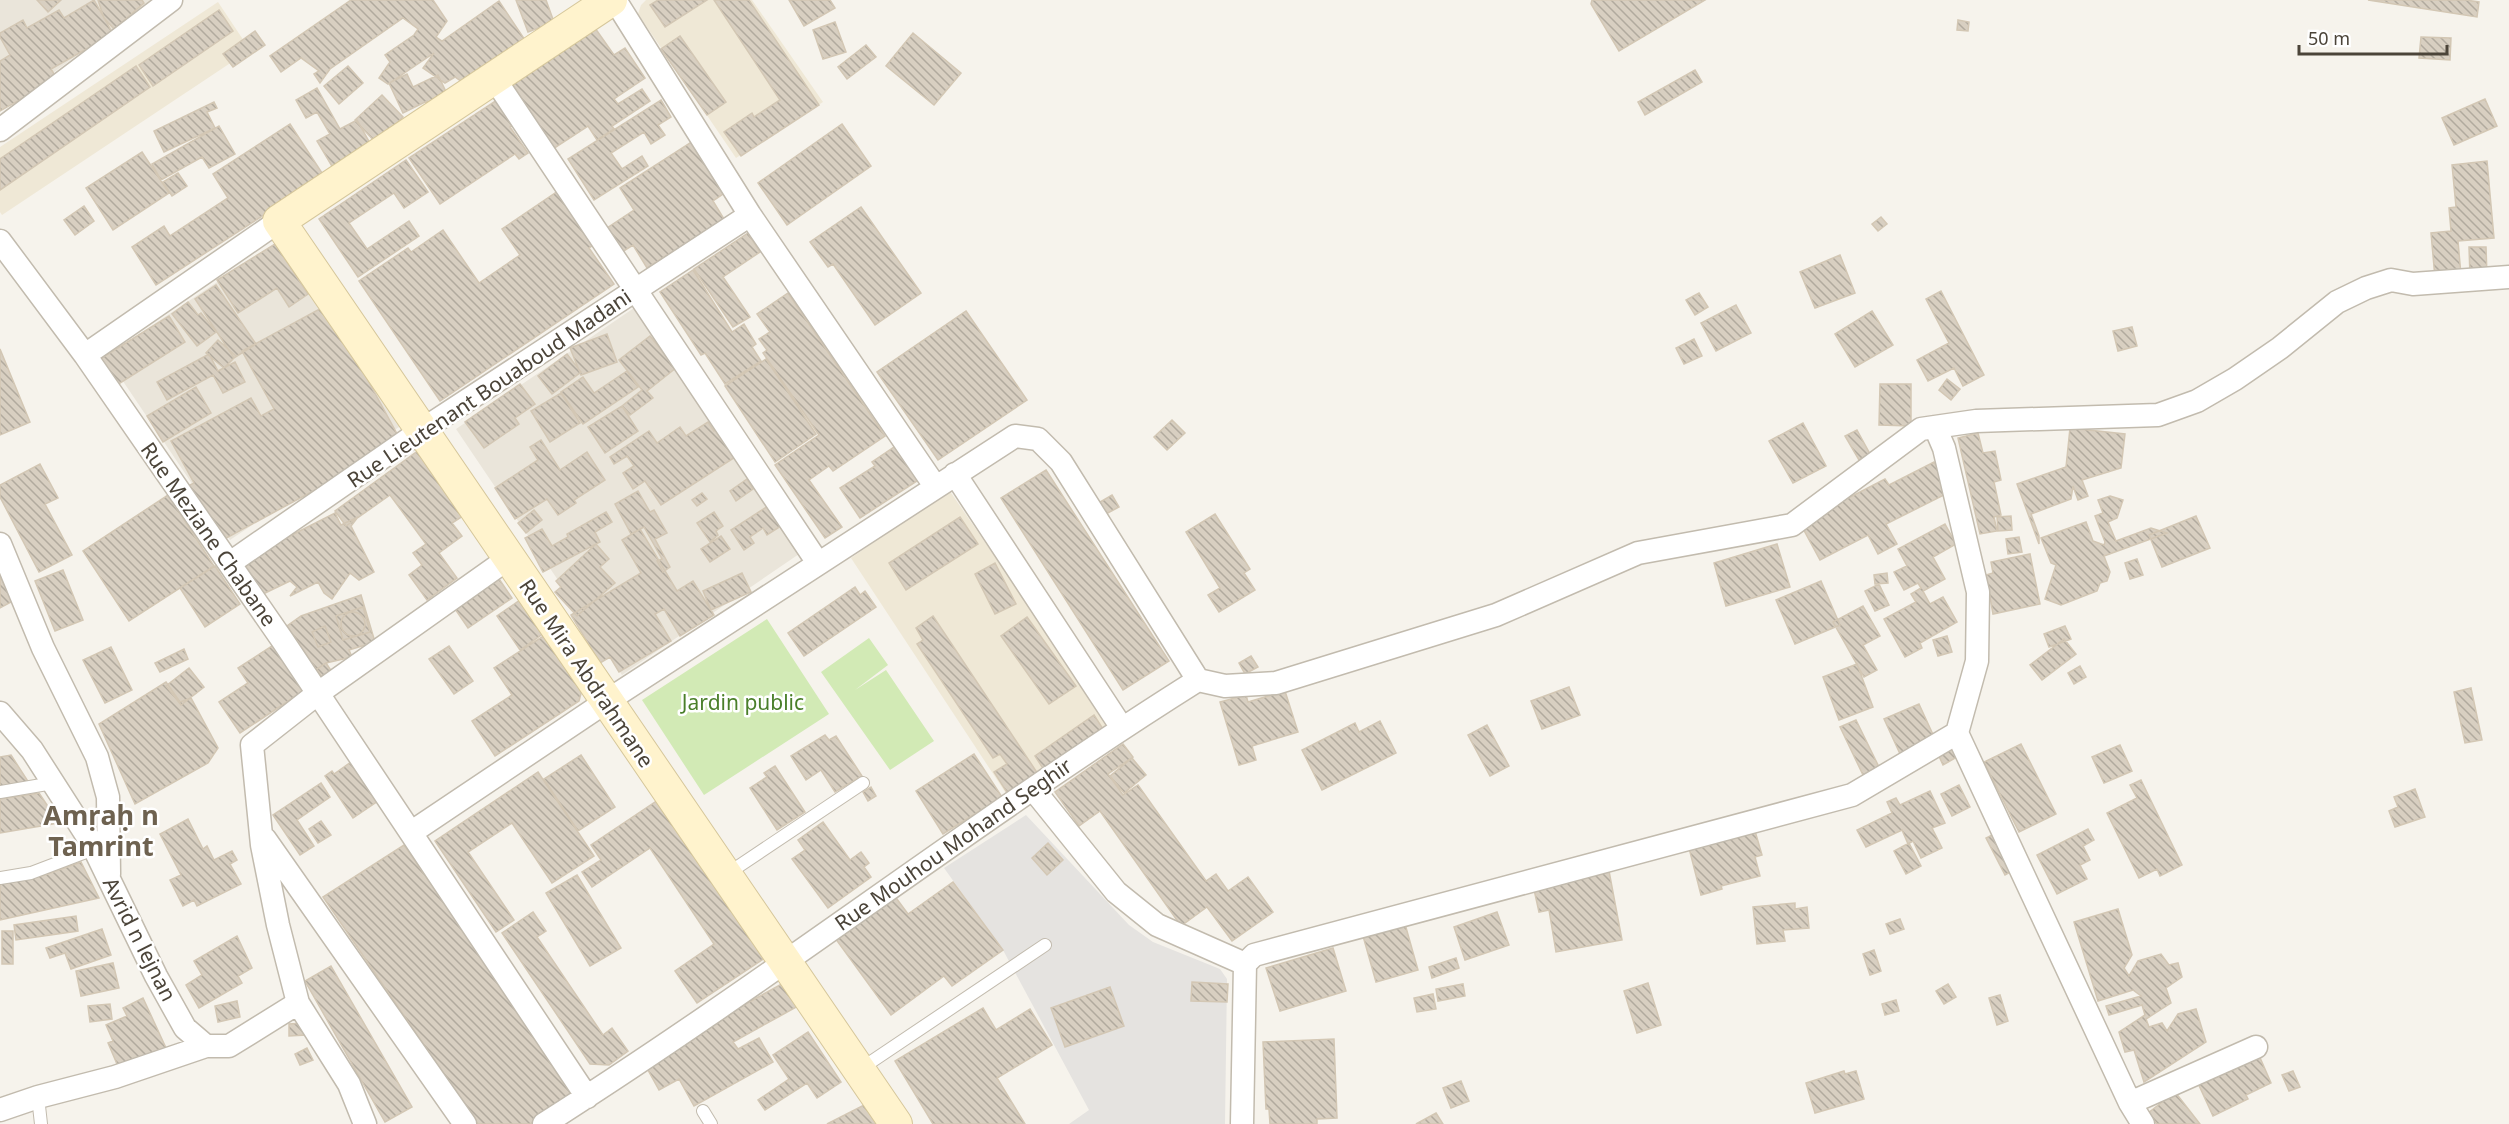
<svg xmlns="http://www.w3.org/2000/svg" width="2509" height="1124" font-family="'Noto Sans',sans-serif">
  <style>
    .residential { fill: #eae5da }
    .education { fill: #efe8d6 }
    .green { fill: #d2eab5 }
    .parking { fill: #e5e3e0 }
    .building { fill: url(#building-back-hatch); stroke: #d3c7b4; stroke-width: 1.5 }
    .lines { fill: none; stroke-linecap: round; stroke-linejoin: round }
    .service-casing { stroke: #c2bbae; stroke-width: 14 }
    .minor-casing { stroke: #c2bbae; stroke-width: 25 }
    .secondary-casing { stroke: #d6c79b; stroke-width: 34 }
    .service { stroke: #fff; stroke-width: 12 }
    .minor { stroke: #fff; stroke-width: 22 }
    .secondary { stroke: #fff3cd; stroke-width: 32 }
    .labels { text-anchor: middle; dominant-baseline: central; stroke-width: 5; stroke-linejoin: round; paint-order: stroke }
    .street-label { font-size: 21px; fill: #4b4439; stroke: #fff }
    .park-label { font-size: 21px; fill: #4a7f2a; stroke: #fff }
    .district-label { font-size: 27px; font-weight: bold; fill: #6e6250; stroke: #fff }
  </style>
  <defs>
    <pattern id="building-back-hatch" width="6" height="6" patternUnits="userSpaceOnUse" patternTransform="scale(1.5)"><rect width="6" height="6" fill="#d8cfc1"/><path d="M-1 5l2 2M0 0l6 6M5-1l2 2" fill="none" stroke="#b1aa9e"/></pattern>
  </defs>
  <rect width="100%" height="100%" fill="#f6f3ec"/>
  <path class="residential" d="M0 0H152L0 112Z
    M279 241 402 425 230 540 106 356Z
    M634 308 802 552 622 675 456 429Z"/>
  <path class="education" d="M646 0H752L823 102 736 158 638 14 641 5Z
    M218 2 250 50 2 215 0 212V147Z
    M949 490 1111 725 1009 798 851 558Z"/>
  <path class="green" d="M767 619 829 714 704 795 642 700Z
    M869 638 888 665 855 690 886 670 934 741 890 770 821 672Z"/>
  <path class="parking" d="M1026 815 1129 925 1153 942 1220 969 1227 979 1225 1124H1069L1089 1110 1003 950 944 868Z"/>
  <path class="building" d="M37 0H61L48 12Z
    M94 0 113 34 51 69 57 79 0 111V61L10 55 0 37V33L23 20 27 28 59 10 64 18Z
    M98 0H142L144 3 114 29 104 18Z
    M351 0H433L447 21 436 37 442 41 499 1 529 46 469 87 455 77 445 83 423 68 434 53 388 84 379 78 390 62 385 55 414 35 418 29 403 18 330 69 320 83 314 74 319 71 301 58 281 72 270 56Z
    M516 0H546L554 22 528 32Z
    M658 0H707L665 27 650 5Z
    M714 0H749L819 105 741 156 724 132 752 113 754 117 780 100Z
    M789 0H830L835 8 804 26Z
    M1592 0H1705L1619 51 1591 4Z
    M2368 0H2466L2479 2 2477 17Z
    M219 10 233 31 153 86 139 65Z
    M1958 20 1969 22 1968 31 1957 30Z
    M835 22 846 52 823 59 813 30Z
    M595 28 614 55 625 48 645 78 614 99 618 104 642 89 650 101 612 126 614 129 597 140 588 126 553 149 510 83Z
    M255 31 265 45 233 67 223 54Z
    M913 33 961 73 934 105 886 66Z
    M680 36 726 102 707 115 661 49Z
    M2421 37 2451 38 2450 60 2419 58Z
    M866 45 876 57 847 79 838 67Z
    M136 66 150 87 0 190V159Z
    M348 66 363 83 339 104 324 86Z
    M1695 70 1702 82 1645 115 1638 102Z
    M407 74 413 87 438 75 448 96 429 106 427 101 403 113 389 83Z
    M317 88 340 129 357 120 371 145 333 168 317 141 330 134 317 112 306 118 296 100Z
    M382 95 403 117 376 143 355 120Z
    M500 98 517 123 510 127 528 153 519 159 515 154 440 204 409 158Z
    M2485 99 2497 126 2454 145 2442 118Z
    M661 100 671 117 658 125 665 135 651 144 644 132 611 153 622 169 642 156 648 166 594 200 568 159Z
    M214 102 217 108 207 112 215 128 164 152 154 131Z
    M290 124 324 176 156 285 132 247 164 226 170 236 228 198 213 174Z
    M842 124 871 166 787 225 758 183Z
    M219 126 235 154 209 168 202 157 161 180 152 164Z
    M693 141 726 192 713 201 724 219 647 268 633 245 619 254 604 230 634 210 620 188Z
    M142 152 169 193 113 230 86 188Z
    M406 160 428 192 404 208 394 193 349 223 367 249 409 221 419 236 358 277 319 219Z
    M2487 161 2494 238 2458 241 2461 275 2435 278 2431 233 2451 231 2449 208 2456 207 2452 165Z
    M178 173 187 186 172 196 163 182Z
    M558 191 595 244 589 248 614 284 440 401 359 281 408 248 411 252 443 230 479 283 520 255 502 229Z
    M84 206 94 221 75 235 64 220Z
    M861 207 921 293 875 325 833 264 828 267 810 242Z
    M1881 217 1887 224 1878 231 1872 224Z
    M748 233 760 252 723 277 750 317 733 327 694 269Z
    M275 244 308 294 289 307 277 288 238 313 217 280Z
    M2469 247H2486L2487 276H2470Z
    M1840 255 1855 293 1815 308 1800 272Z
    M693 270 732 332 744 324 756 344 752 347 761 361 725 384 705 353 701 355 660 292Z
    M216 285 256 344 234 358 195 299Z
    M1941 291 1984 375 1963 386 1954 368 1928 381 1917 360 1949 343 1926 299Z
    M788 293 885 436 833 471 829 466 809 480 842 527 825 538 775 465 819 435 763 353 767 350 759 339 770 332 757 314Z
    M1699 293 1708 307 1695 315 1686 300Z
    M188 302 198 315 201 313 216 332 197 346 172 314Z
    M327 305 402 443 219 542 188 486 194 483 171 441 251 398 261 416 274 409 242 351Z
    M1736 305 1751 333 1716 351 1701 323Z
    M966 311 1027 400 938 460 877 372Z
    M1872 311 1893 345 1855 367 1835 334Z
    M169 316 185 342 117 385 100 359Z
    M2132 327 2137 346 2118 351 2113 331Z
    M607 334 617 362 581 375 570 348Z
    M650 336 676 368 647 391 653 398 630 415 622 406 642 390 619 360Z
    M1694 339 1702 356 1684 364 1676 348Z
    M218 340 236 356 224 368 206 353Z
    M0 349 30 422 0 435Z
    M209 354 218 371 235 362 245 382 223 393 213 375 167 400 157 382Z
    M567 354 581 372 552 394 538 376Z
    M766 359 816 434 775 462 725 386Z
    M627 371 638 387 583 424 561 392 583 377 594 393Z
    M1947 379 1960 389 1951 400 1939 390Z
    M520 384 535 404 515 418 519 424 484 448 465 422Z
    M1880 384H1911V426L1879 425Z
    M196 387 211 413 163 442 147 416Z
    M561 393 580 423 550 442 531 411Z
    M622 406 638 431 605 453 588 427Z
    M1172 420 1185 433 1167 450 1154 437Z
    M708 422 714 431 725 424 743 452 661 505 645 481 633 489 623 473 634 466 627 456 614 464 610 457 649 431 657 443 680 427 686 436Z
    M1803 423 1826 466 1793 483 1769 441Z
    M2070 428 2125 434 2121 468 2082 480 2088 496 2078 500 2073 486 2071 499 2031 514 2039 536V544L2017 484 2066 467Z
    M1857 430 1870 454 1859 460 1845 436Z
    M1978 433 1983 453 1995 451 2001 480 1994 482 2001 515 1994 517 1997 531 1980 534 1958 438Z
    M541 440 560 470 587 452 605 480 574 500 576 503 558 515 547 499 515 519 495 488 538 460 530 447Z
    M897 445 920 479 860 518 840 488 875 466 872 462Z
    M419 450 466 514 452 523 462 536 439 553 457 578 427 600 409 575 422 565 413 553 426 544 390 495 346 526 335 511Z
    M1934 462 1950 492 1886 524 1897 544 1878 554 1868 535 1820 560 1800 523 1885 479 1889 485Z
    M40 464 58 498 45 504 72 555 39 572 0 497V485Z
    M1046 470 1169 661 1123 690 1001 498Z
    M747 479 753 489 736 501 730 491Z
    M638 491 650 512 654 510 667 533 655 539 670 567 663 572 657 561 662 559 644 527 631 534 615 504Z
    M702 493 707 499 697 506 692 500Z
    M168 495 214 566 129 621 83 551Z
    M1112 495 1119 507 1106 514 1100 502Z
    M2110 496 2123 500 2117 518 2108 522 2116 541 2151 528 2167 533 2104 556 2110 572 2107 581 2100 583 2097 591 2061 605 2045 599 2056 565 2051 563 2041 538 2086 522 2093 541 2104 545 2105 542 2095 516 2103 513 2098 500Z
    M768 506 781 526 767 535 763 528 750 537 754 543 744 550 731 530Z
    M534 510 542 520 526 533 518 523Z
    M606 512 612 522 595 532 600 542 543 572 525 538 542 529 552 546 568 537 567 534Z
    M714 512 723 526 716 531 718 535 710 542 697 523Z
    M335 513 341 525 358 517 351 526 374 572 359 580 350 573 332 599 324 593 318 582 290 596 297 587 290 581 261 595 242 570 258 548 278 542Z
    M1215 514 1250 569 1244 573 1255 590 1219 612 1208 595 1220 588 1186 532Z
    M2011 516 2012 530 1998 531 1997 517Z
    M2196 516 2210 548 2162 567 2149 535Z
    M960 517 978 544 906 590 889 563Z
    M1945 524 1956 544 1933 557 1945 579 1923 591 1930 604 1943 597 1957 622 1920 643 1922 648 1905 657 1884 619 1916 602 1911 594 1921 588 1918 583 1904 590 1894 572 1907 566 1898 549Z
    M640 529 677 591 693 581 714 615 680 636 664 609 655 614 671 641 619 672 610 657 600 663 571 615 641 573 622 540Z
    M721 536 730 549 710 562 701 549Z
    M2019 537 2022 552 2008 554 2006 539Z
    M596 544 609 559 600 567 615 583 577 616 555 592 561 587 556 581Z
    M1777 544 1790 587 1726 606 1714 563Z
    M2030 554 2040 604 1993 614 1986 575 1993 573 1991 562Z
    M2137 559 2143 575 2130 579 2125 563Z
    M995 563 1016 604 995 614 975 574Z
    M215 566 240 604 205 627 180 588Z
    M63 570 83 620 55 631 35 581Z
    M742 573 751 592 711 610 703 591Z
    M1887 573 1888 583 1875 584 1874 575Z
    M0 576 13 601 0 608Z
    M497 576 512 598 468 628 453 606Z
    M1821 581 1840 625 1795 644 1776 600Z
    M1879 584 1889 605 1875 611 1865 591Z
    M855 587 860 595 865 591 876 607 804 656 788 633Z
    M361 595 375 642 349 650 352 657 326 663 332 672 322 678 287 626 301 616Z
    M520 600 544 633 520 650 497 616Z
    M1863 606 1880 636 1863 645 1877 670 1864 677 1833 622Z
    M363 607 370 632 343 640 336 616Z
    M341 624a12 12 0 1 1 24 0a12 12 0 1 1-24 0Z
    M933 616 1038 774 1008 794 994 772 1007 764 1000 754 993 758 917 644 923 640 916 628Z
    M1027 617 1076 686 1049 704 1001 636Z
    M325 626 331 642 318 647 312 632Z
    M2065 626 2071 639 2049 647 2044 634Z
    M545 635 582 690 579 701 495 756 472 721 512 695 494 668Z
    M1947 636 1952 652 1938 656 1933 640Z
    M2064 639 2076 654 2042 680 2030 665Z
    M275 644 305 690 240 733 219 702 248 683 238 668Z
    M449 646 473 681 454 694 429 659Z
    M111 647 132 690 105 703 83 660Z
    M184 649 188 659 160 672 155 663Z
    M1251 656 1258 667 1245 674 1239 663Z
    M326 663 332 672 322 678 317 669Z
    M1857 664 1873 707 1839 720 1823 677Z
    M2080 666 2086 677 2074 684 2068 673Z
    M189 668 204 687 181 705 166 686Z
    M166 682 180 702 191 698 218 748 208 763 135 804 99 724Z
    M1569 687 1580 715 1542 729 1531 701Z
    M2471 688 2482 740 2465 743 2454 692Z
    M1285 691 1298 732 1252 746 1256 760 1239 765 1220 702 1246 695 1248 702Z
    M1919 704 1936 741 1901 756 1884 719Z
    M1094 715 1103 729 1044 770 1035 756Z
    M1856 720 1879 767 1863 775 1840 727Z
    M1380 721 1396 753 1322 790 1302 750 1355 723 1359 732Z
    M1487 725 1509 766 1490 776 1468 735Z
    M825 735 829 740 836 736 862 776 835 792 821 770 806 780 791 756Z
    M1123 744 1133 757 1108 774 1123 795 1138 785 1206 881 1216 874 1228 891 1248 877 1273 912 1232 941 1207 907 1181 926 1100 811 1079 826 1055 792Z
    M2021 744 2056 814 2019 832 1984 762Z
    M2120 745 2132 771 2104 783 2092 757Z
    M1952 747 1957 757 1943 765 1938 754Z
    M974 754 1002 797 943 834 916 791Z
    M11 755 29 783 0 788V757Z
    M581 755 615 807 578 831 544 779Z
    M1132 758 1146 775 1124 793 1110 776Z
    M351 762 378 801 353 818 325 776 332 771 334 774Z
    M775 766 805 812 777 830 750 788 767 777 764 773Z
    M538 772 594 856 552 883 512 823 468 852 514 920 496 932 435 841Z
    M2141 780 2182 865 2160 876 2157 869 2139 878 2107 813 2137 798 2130 785Z
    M321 783 330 797 297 820 314 846 300 855 273 815Z
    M1959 785 1970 807 1952 816 1941 794Z
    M871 787 876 796 868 801 863 792Z
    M2415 789 2425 817 2395 827 2389 811 2398 807 2394 797Z
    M1930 791 1945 823 1932 828 1942 848 1921 858 1913 841 1908 844 1902 830 1866 847 1857 830 1892 813 1887 802 1896 798 1900 805Z
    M39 793 59 823 0 833V799Z
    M658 800 765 958 697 1003 675 971 714 944 650 848 592 887 582 872 601 860 591 845Z
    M188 819 203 849 207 846 214 860 232 851 237 860 230 864 241 884 197 906 194 900 183 906 170 880 181 875 160 834Z
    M321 821 331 835 318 843 309 829Z
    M823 822 850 860 861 852 869 863 864 867 871 877 828 908 792 859 805 850 798 840Z
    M2088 829 2094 840 2083 846 2090 860 2080 865 2087 879 2057 894 2037 855Z
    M1755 831 1762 855 1755 857 1760 876 1721 886 1722 889 1701 895 1689 848Z
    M1998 832 2016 869 2005 875 1986 838Z
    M1048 843 1063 860 1047 875 1032 858Z
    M1909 843 1921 866 1906 874 1894 851Z
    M404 845 559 1068 555 1070 572 1094 530 1124H478L323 897Z
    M81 862 99 898 0 920V882L42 876Z
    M1609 871 1622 940 1556 952 1549 910 1539 912 1533 885Z
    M577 875 621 948 590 966 546 893Z
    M953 882 1003 950 952 986 944 976 891 1015 835 938 894 895 908 914Z
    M1795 903V909L1807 907 1809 928 1783 930 1785 941 1757 944 1753 907Z
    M2118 909 2132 955 2124 968 2129 976 2138 961 2161 954 2169 965 2178 963 2182 977 2166 988 2171 1003 2146 1019 2149 1027 2162 1023 2167 1031 2178 1014 2196 1009 2206 1042 2144 1082 2134 1050 2125 1052 2119 1032 2145 1015 2142 1005 2109 1015 2106 1006 2141 996 2133 990 2098 1001 2074 922Z
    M533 912 546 931 537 937 603 1035 612 1028 628 1051 609 1065 590 1064 502 933Z
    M1497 912 1509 945 1465 960 1454 927Z
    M76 916 78 931 16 940 14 925Z
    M1900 919 1904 929 1890 934 1886 924Z
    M1405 924 1418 970 1376 982 1363 936Z
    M102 929 111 955 71 969 65 953 50 958 46 948Z
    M2 931H13V964H2Z
    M237 936 252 968 238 976 242 983 199 1008 186 985 202 975 194 961Z
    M1333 948 1346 991 1280 1011 1266 968Z
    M1874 950 1881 971 1870 975 1863 954Z
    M1456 958 1459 968 1432 978 1429 967Z
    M113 963 119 988 81 996 76 971Z
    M331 966 412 1107 385 1122 305 981Z
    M787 981 800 1005 733 1042 738 1049 759 1038 773 1062 694 1106 679 1079 659 1090 643 1061Z
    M1192 982 1228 984 1227 1002 1191 1001Z
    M1648 983 1661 1025 1637 1033 1624 991Z
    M1463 984 1465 996 1438 1001 1436 989Z
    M1948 984 1956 997 1944 1004 1936 991Z
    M1110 987 1124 1026 1065 1047 1051 1008Z
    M1433 994 1436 1009 1417 1012 1414 998Z
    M2000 995 2008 1021 1997 1025 1989 998Z
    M143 998 167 1050 120 1071 108 1043 113 1041 106 1025 127 1016 123 1008Z
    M1896 1000 1899 1011 1885 1015 1882 1004Z
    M237 1001 240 1017 218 1022 215 1006Z
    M110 1004 112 1019 90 1022 88 1006Z
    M983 1008 996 1030 1030 1009 1052 1045 997 1078 1025 1124H933L895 1061Z
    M305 1023 306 1035 289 1036V1024Z
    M808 1032 841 1082 817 1098 807 1083 765 1110 758 1100 789 1079 773 1055Z
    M1334 1039 1337 1118 1317 1119V1124H1270L1269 1109H1266L1263 1042Z
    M307 1048 313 1060 300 1065 295 1054Z
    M2258 1053 2271 1083 2246 1095 2248 1099 2213 1116 2197 1081Z
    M1844 1071 1845 1074 1856 1071 1864 1099 1815 1113 1806 1083Z
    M2293 1071 2300 1087 2289 1091 2282 1075Z
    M1461 1081 1469 1101 1451 1108 1443 1088Z
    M2175 1092 2200 1124H2157L2148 1113Z
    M874 1100 887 1124H827Z
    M1436 1113 1443 1124H1416Z"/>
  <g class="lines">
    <g class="service-casing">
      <path id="service" d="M0 792 53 783
        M727 874 863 783
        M0 878 31 873 94 849
        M859 1070 1045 945
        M38 1097 41 1124
        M703 1111 711 1124"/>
    </g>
    <g class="minor-casing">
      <path id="minor" d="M615 0 750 215 935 486
        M494 78 818 563
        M0 130 171 0
        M0 241 85 355 283 641 587 1097
        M85 355 279 221
        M1935 427 1944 448 1978 592 1977 661 1957 733
        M955 474 1122 728
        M0 544 43 648 97 757 108 797 109 874
        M230 563 422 430 750 215
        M0 713 32 750 91 842 156 976 185 1028 206 1046H229L298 1003
        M1033 789 1116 892 1157 925 1245 964 1242 1124
        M412 832 607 701 1015 436 1038 439 1061 462 1198 680
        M265 839 465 1124
        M1245 964 1254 955 1852 795 1957 733 2130 1103 2143 1124
        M2130 1103 2256 1047
        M0 1110 38 1097 115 1077 206 1046
        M365 1124 349 1084 298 1003 278 925 262 845 252 745 317 694 509 558
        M544 1124C767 983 975 820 1198 680L1225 686 1276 683 1496 615 1638 553 1792 525 1921 429 1976 421 2158 415 2197 401 2235 379 2280 348 2337 302 2366 288 2391 280 2413 284 2509 277"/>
    </g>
    <g class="secondary-casing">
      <path id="secondary" d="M611 0 279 221 896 1124"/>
    </g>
    <use href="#service" class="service"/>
    <use href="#minor" class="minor"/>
    <use href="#secondary" class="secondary"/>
  </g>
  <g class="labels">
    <g class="street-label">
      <text transform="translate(489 388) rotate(-34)">Rue Lieutenant Bouaboud Madani</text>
      <text transform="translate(209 534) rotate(55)">Rue Meziane Chabane</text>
      <text transform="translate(587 673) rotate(56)">Rue Mira Abdrahmane</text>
      <text transform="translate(953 844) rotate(-35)">Rue Mouhou Mohand Seghir</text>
      <text transform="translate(140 939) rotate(63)">Avrid n lejnan</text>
    </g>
    <g class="park-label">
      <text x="743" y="702">Jardin public</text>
    </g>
    <g class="district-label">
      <text x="101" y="814">Amṛaḥ n<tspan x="101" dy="31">Tamrint</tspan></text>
    </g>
  </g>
  <path d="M2299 45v9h148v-9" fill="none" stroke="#4b4439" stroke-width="3"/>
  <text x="2308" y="45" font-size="18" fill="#4b4439" stroke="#ffffff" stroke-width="4.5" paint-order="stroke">50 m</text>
</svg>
